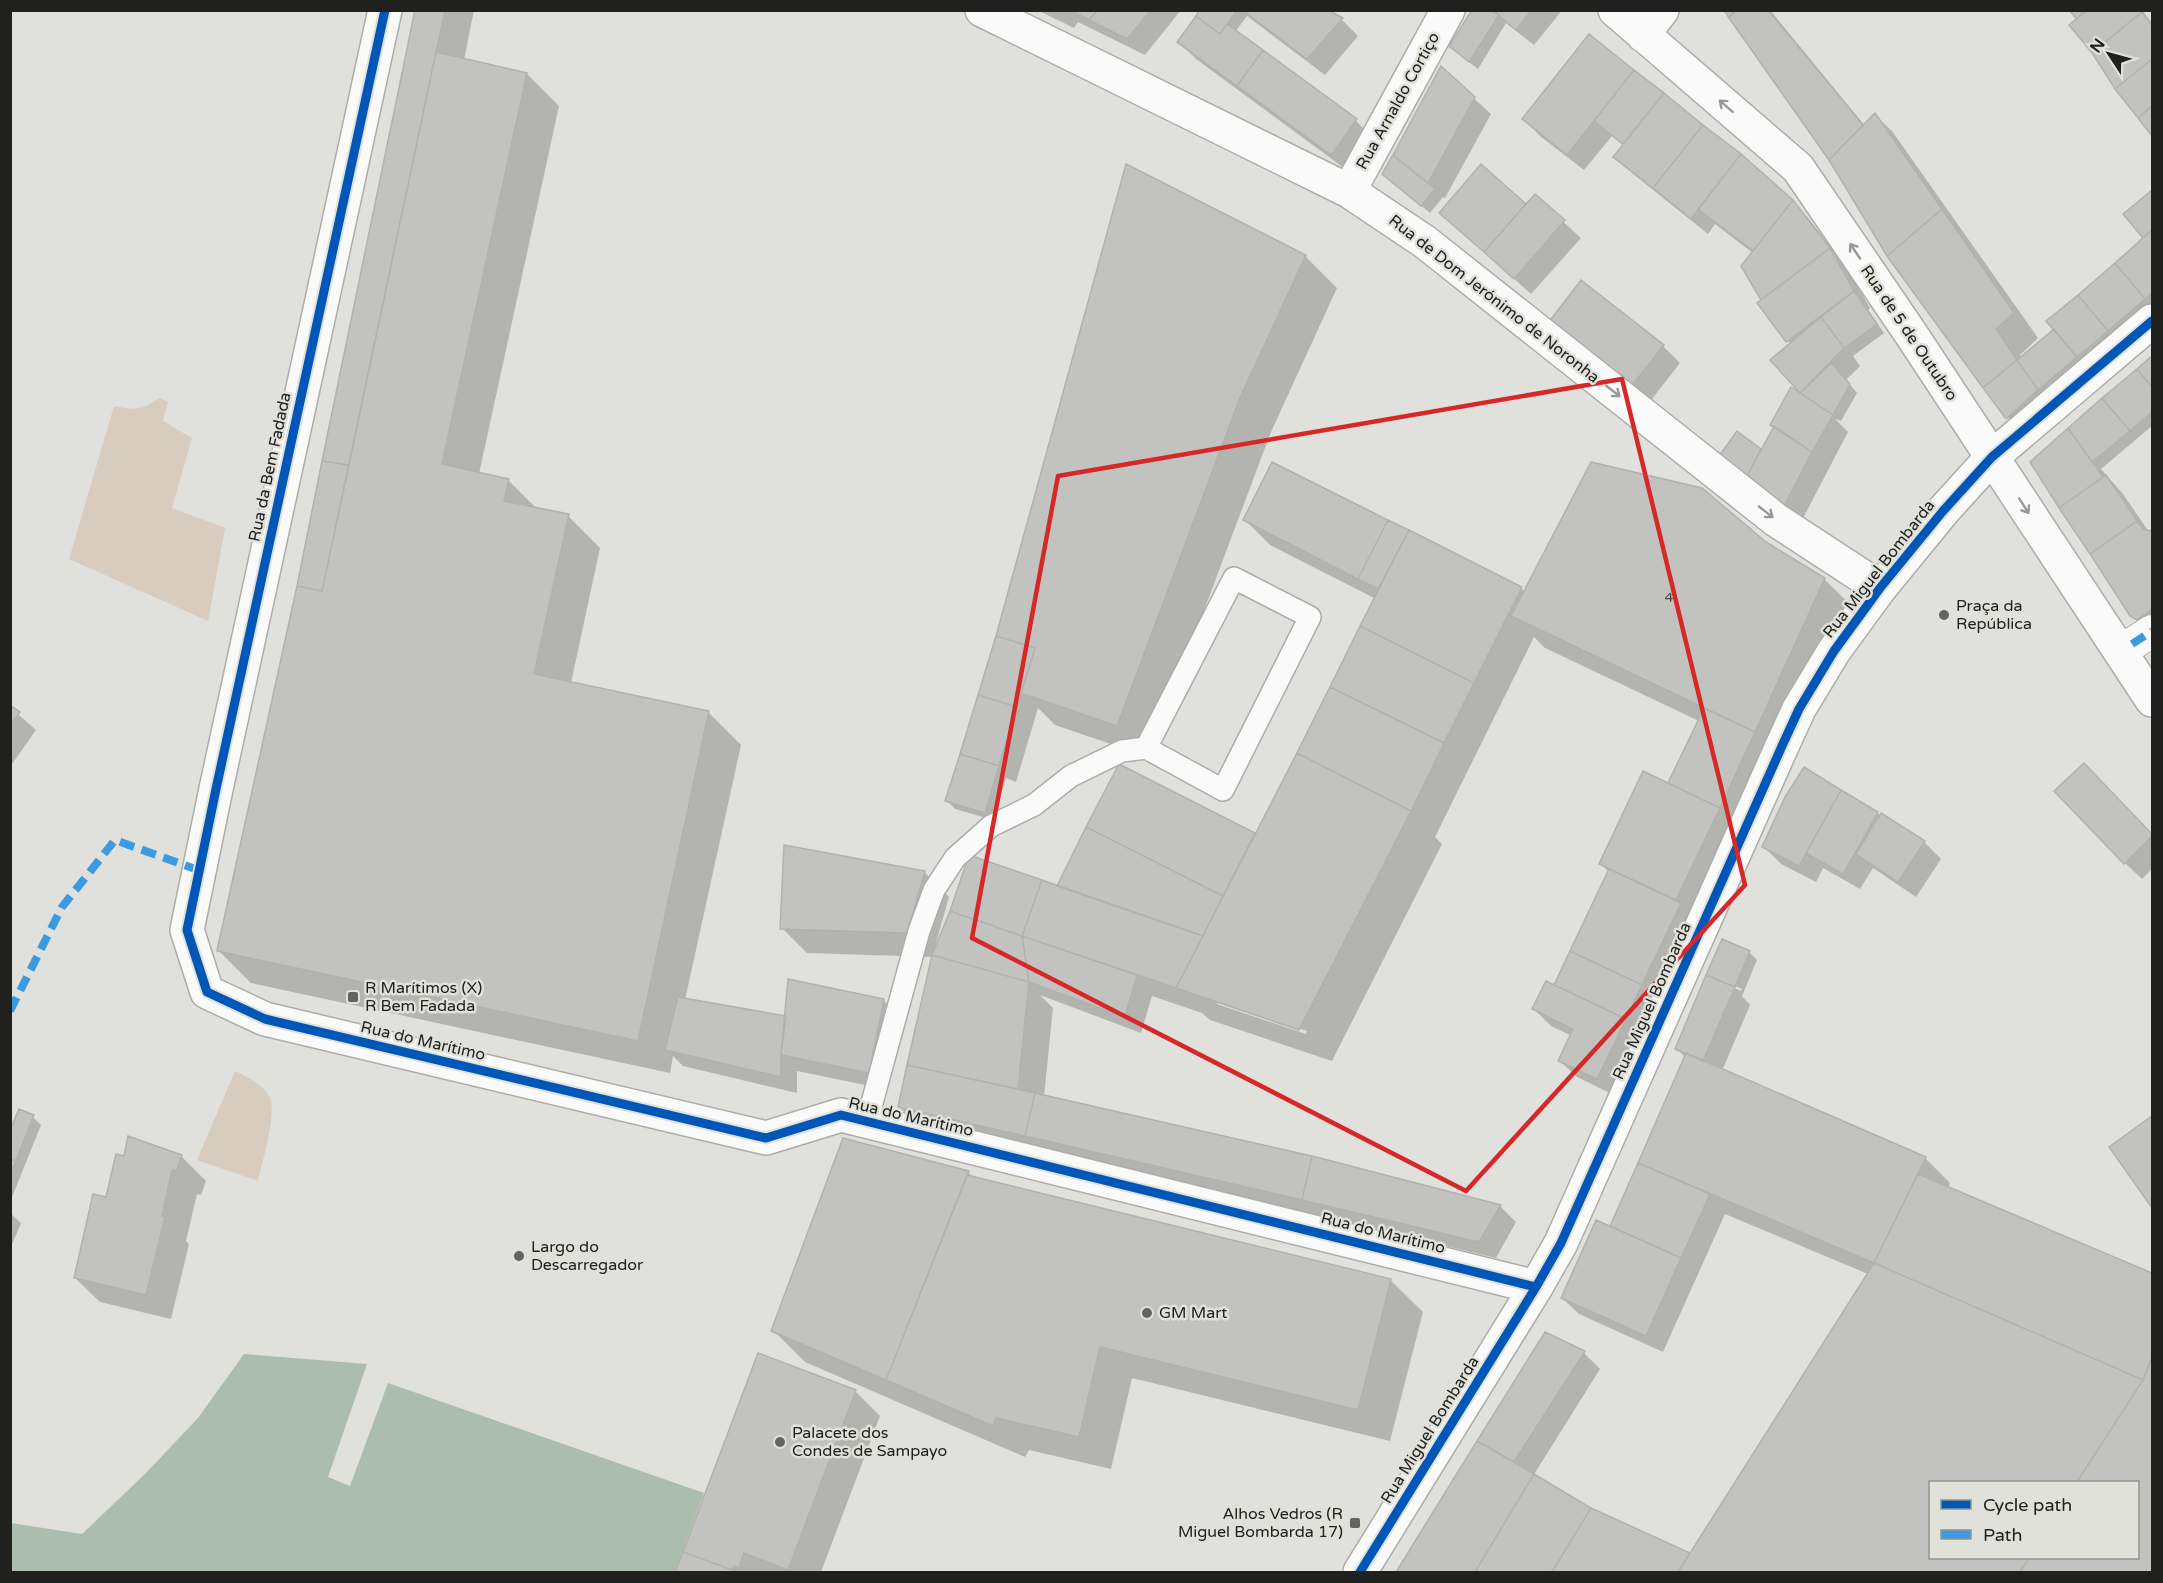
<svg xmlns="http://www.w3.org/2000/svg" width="2163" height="1583" font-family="'Varela Round',sans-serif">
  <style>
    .green { fill: #d8ccbf }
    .water { fill: #abbdae }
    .shadow { fill: #0003; fill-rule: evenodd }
    .building { fill: #c2c3c0; stroke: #b1b1ae; stroke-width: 1.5 }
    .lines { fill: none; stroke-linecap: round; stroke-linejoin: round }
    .service-casing { stroke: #acaca9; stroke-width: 24 }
    .pedestrian-casing { stroke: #acaca9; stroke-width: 34 }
    .minor-casing { stroke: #acaca9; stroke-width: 36 }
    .service { stroke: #fafafa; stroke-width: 21 }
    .pedestrian { stroke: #fafafa; stroke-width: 32 }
    .minor { stroke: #fafafa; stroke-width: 33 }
    .quiet { stroke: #3c9be0; stroke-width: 8; stroke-dasharray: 15 8; stroke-linecap: butt }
    .cycleway-casing { stroke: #e1e1db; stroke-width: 13 }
    .cycleway { stroke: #0057b8; stroke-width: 9 }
    .oneway { stroke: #989897 }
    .marked { fill: none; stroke: #d62828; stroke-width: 4.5; stroke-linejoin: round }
    .poi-dot { fill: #636360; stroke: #e1e1db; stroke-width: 2 }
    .labels { text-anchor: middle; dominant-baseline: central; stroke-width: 5; stroke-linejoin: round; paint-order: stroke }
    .number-label { font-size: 14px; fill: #484946 }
    .street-label { font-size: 16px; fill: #20201e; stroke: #e1e1db }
    .poi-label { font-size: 16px; fill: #20201e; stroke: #e1e1db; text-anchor: start }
  </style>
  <rect width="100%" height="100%" fill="#e0e0dc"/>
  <path class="green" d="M159 398 168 402 163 421 192 438 172 508 225 528 208 621 69 559 114 406C134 410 142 411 159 398Z
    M235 1071C247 1077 262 1084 269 1096 278 1110 262 1163 258 1181L197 1160Z"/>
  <path class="water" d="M244 1354 367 1364 328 1477 350 1486 388 1383 704 1493 675 1572H11V1523L82 1534 145 1474 198 1418Z"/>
  <path class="shadow" d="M417 10H474L464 60 527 74 559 106 479 474 508 480 537 509 568 516 600 548 571 683 709 713 741 745 685 1000 787 1018 883 1000 900 1017 885 1089 797 1071V1093L683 1066 673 1056 670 1073 251 983 219 951 298 586Z
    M1037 10H1181L1145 55 1078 22 1074 28Z
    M1201 10H1324L1342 20 1358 36 1325 75 1247 16 1235 32 1356 121 1372 137 1348 171 1196 59 1179 42Z
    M1474 10H1558L1560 13 1534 45 1506 23 1478 69 1459 54Z
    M1726 10H1770L1865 126 1875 115 1892 131 2038 338 2020 355 2022 357 2056 329 2146 238 2125 214 2152 192V323L2015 426 1984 387 1830 159Z
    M2071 10H2142L2152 23V134L2116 88 2079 19Z
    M1589 36 1740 155 1809 219 1846 267 1870 308 1868 310 1884 333 1853 356 1860 366 1846 380 1857 393 1841 421 1835 419 1848 432 1801 522 1729 464 1737 433 1762 452 1806 397 1773 360 1791 345 1759 303 1763 301 1753 253 1715 224 1708 234 1632 173 1615 157 1624 146 1612 136 1584 170 1540 136 1524 119Z
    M1441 68 1491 114 1445 198 1443 197 1430 213 1384 174Z
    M1482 166 1526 206 1535 196 1581 238 1531 294 1441 213Z
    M1305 256 1337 288 1271 432 1149 757 1055 725 1038 708 1016 782 1006 778 993 820 955 809 947 801 997 635Z
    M1582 283 1663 346 1680 363 1648 404 1567 339Z
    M2152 358V426L2101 469 2123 494 2149 532 2152 533V635L2131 615 2032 462Z
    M1245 520 1389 522 1521 588 1525 592 1765 543 1824 579 1857 611 1614 1095 1577 1077 1560 1061 1572 1036 1551 1026 1534 1009 1555 987 1609 872 1601 864 1674 787 1669 782 1699 721 1545 648 1534 637 1435 837 1442 844 1332 1061 1210 1020 1202 1013 1152 996 1141 1033 1040 995 1053 1008 1044 1097 1500 1206 1516 1222 1496 1258 1328 1218 1326 1224 916 1123 899 1107 933 957 807 953 782 928 785 846 925 873 949 897 936 943 938 944 1058 888 1254 834 1256 836 1376 599 1270 545ZM1217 1000 1307 1031 1306 1034 1217 1004Z
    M10 707 36 730 10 767Z
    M1804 769 1924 842 1941 859 1916 897 1873 868 1860 889 1823 868 1816 882 1781 864 1764 847Z
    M2101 782 2152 835V869L2142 879 2125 863Z
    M1723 941 1749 952 1757 960 1742 996 1750 1005 1722 1071 1925 1158 1950 1183 1948 1188 2152 1275V1572H1398L1546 1334 1584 1353 1600 1369 1533 1476 1590 1509 1691 1555 1868 1274 1725 1214 1663 1352 1579 1314 1562 1298 1597 1222 1610 1228 1640 1164 1685 1057 1676 1048ZM1716 977 1742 989 1741 991 1716 980ZM1930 1482H2138V1558H1930Z
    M33 1117 41 1125 10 1202V1134Z
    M2152 1118V1206L2112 1147Z
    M181 1156 206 1181 201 1195 197 1194 186 1241 189 1244 171 1319 100 1302 75 1278 125 1158Z
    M968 1172 974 1178 1390 1280 1423 1312 1390 1441 1132 1378 1111 1469 1029 1450 1025 1457 805 1362 773 1330Z
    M10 1213 21 1223 10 1249Z
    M759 1355 855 1391 880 1416 821 1572H676Z"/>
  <path class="building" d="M415 10H445L349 465 322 461Z
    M1070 10H1098L1089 20Z
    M1098 10H1151L1127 39 1089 20Z
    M1199 10H1237L1220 34 1196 16Z
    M1242 10H1328L1343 18 1307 59Z
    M1472 10H1492L1499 15 1469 62 1449 46Z
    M1492 10H1532L1516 30Z
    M1724 10H1736L1729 18Z
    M1736 10H1768L1863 125 1829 160 1729 18Z
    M2069 10H2085L2077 19Z
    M2087 10H2141L2142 12 2092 53 2069 25Z
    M2142 12 2152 25V59L2115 89 2092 53Z
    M1196 16 1220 34 1227 24 1263 50 1237 86 1177 42Z
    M1589 34 1634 70 1567 155 1522 119Z
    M1263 50 1357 119 1331 155 1237 86Z
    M436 52 527 73 442 464 509 479 504 501 569 514 534 674 709 711 638 1041 217 951 297 586 322 591Z
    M2152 59V106L2138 118 2115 89Z
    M1441 66 1475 97 1428 183 1393 155Z
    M1634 70 1664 93 1623 144 1594 121Z
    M1664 93 1703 125 1653 188 1613 157Z
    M2152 106V136L2138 118Z
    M1875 113 1942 209 1887 256 1829 160Z
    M1703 125 1741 154 1691 219 1653 188Z
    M1741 154 1793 200 1753 251 1698 209Z
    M1393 155 1435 189 1421 206 1382 174Z
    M1126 164 1306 255 1239 400 1117 726 1021 693 1035 648 996 636Z
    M1481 164 1526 204 1484 252 1439 213Z
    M2152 190V230L2143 238 2123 214Z
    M1535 194 1565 220 1514 279 1484 252Z
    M1793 200 1830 248 1761 300 1741 266Z
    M1942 209 2014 313 1996 329 2017 360 1983 388 1887 256Z
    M2152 230V293L2145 299 2115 263Z
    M1830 248 1854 291 1786 342 1757 303Z
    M2115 263 2145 299 2108 331 2078 295Z
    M1581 280 1664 345 1630 388 1548 323Z
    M1854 291 1877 324 1844 348 1821 317Z
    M2078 295 2108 331 2077 357 2046 321Z
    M1821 317 1844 348 1800 393 1770 360Z
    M2054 329 2077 357 2038 390 2017 360Z
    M2152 356V387L2137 369Z
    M2017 360 2038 390 2006 419 1983 388Z
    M1831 363 1850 384 1833 415 1800 393Z
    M2137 369 2152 387V412L2130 431 2102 398Z
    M1791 387 1833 415 1812 452 1770 425Z
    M2102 398 2130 431 2092 462 2068 428Z
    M1774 426 1812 452 1784 506 1746 478Z
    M2068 428 2103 477 2059 508 2030 462Z
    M1737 431 1761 449 1746 478 1719 456Z
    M322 461 349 465 322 591 297 586Z
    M1272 462 1388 520 1358 579 1243 520Z
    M1591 462 1702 488 1766 542 1825 578 1755 732 1511 616Z
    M2106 475 2137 521 2090 554 2059 508Z
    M1388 520 1409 530 1378 589 1358 579Z
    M2137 521 2143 529 2152 531V609L2137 620 2130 616 2090 554Z
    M1409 530 1522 587 1474 683 1360 626Z
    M1360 626 1474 683 1444 743 1330 687Z
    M996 636 1035 648 1017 707 978 695Z
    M1330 687 1444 743 1411 811 1297 753Z
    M978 695 1017 707 999 766 960 754Z
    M10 705 20 712 10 726Z
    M1704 708 1755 732 1720 808 1668 783Z
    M1297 753 1411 811 1299 1030 1176 988Z
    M960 754 999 766 985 813 945 801Z
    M2084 763 2152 834V836L2124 864 2054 791Z
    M1119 764 1255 833 1223 896 1086 827Z
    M1804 767 1841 790 1799 866 1762 847 1785 797Z
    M1643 771 1720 808 1676 900 1599 864Z
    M1841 790 1878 812 1843 874 1806 853Z
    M1881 813 1925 841 1898 882 1856 854Z
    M1086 827 1223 896 1203 936 1057 886Z
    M784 845 925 871 907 933 780 929Z
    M969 855 1042 880 1022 936 950 911Z
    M1609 869 1681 903 1642 985 1570 951Z
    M1042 880 1203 936 1176 988 1022 936Z
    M950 911 1022 936 1029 982 932 955Z
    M1022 936 1137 975 1125 1017 1029 982Z
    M1722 939 1750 951 1735 987 1706 975Z
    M1570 951 1642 985 1626 1019 1554 985Z
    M932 955 1029 982 1018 1089 907 1065Z
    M1706 975 1735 987 1703 1061 1675 1049Z
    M788 979 884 999 869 1073 781 1055Z
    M1546 981 1626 1019 1597 1079 1558 1061 1573 1029 1532 1009Z
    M678 997 786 1016 781 1055V1077L665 1050Z
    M1686 1053 1926 1157 1874 1263 1638 1163Z
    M907 1065 1035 1093 1025 1136 898 1107Z
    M1035 1093 1312 1156 1302 1200 1025 1136Z
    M19 1109 34 1115 16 1161 10 1159V1130Z
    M2152 1116V1208L2109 1147Z
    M128 1136 182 1155 176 1171 172 1170 162 1216 165 1217 146 1295 74 1278 93 1194 106 1197 116 1154 124 1156Z
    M843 1138 969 1171 886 1380 771 1331Z
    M1312 1156 1501 1205 1479 1242 1302 1200Z
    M10 1159 16 1161 10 1174Z
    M1638 1163 1710 1194 1681 1258 1610 1226Z
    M1918 1174 2152 1273V1357L2143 1380 1874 1263Z
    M967 1175 1391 1279 1358 1410 1100 1347 1079 1437 996 1418 993 1426 886 1380Z
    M1596 1220 1681 1258 1646 1336 1561 1298Z
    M1874 1263 2143 1380 2077 1482H1930V1558H2029L2020 1572H1678Z
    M1545 1332 1585 1351 1514 1462 1477 1441Z
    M758 1353 856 1390 788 1570 744 1553 739 1568 734 1566 732 1570 683 1552Z
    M2152 1357V1572H2020L2029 1558H2138V1482H2077L2143 1380Z
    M1477 1441 1534 1474 1475 1572H1396Z
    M1534 1474 1591 1508 1552 1572H1475Z
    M1591 1508 1690 1553 1678 1572H1552Z
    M683 1552 732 1570 731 1572H675Z"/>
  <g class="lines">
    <g class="service-casing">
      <path id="service" d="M867 1121 919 931 934 890 955 858 991 826 1034 805 1071 776 1122 751 1146 748 1223 790 1310 617 1234 578 1146 748"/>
    </g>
    <g class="pedestrian-casing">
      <path id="pedestrian" d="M2132 644 2152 631"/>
    </g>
    <g class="minor-casing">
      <path id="minor" d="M385 10 216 789 187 930 207 992 265 1019 766 1138 841 1115 1536 1287
        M982 10 1349 191 1425 242 1776 520 1880 588
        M1615 10 1798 168 1911 334 2152 700
        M1643 35 1662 10
        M1349 191 1448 10
        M1360 1572 1536 1287 1561 1243 1782 746 1799 709 1834 651 1880 588 1943 511 1992 457 2152 321"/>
    </g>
    <use href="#service" class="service"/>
    <use href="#pedestrian" class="pedestrian"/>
    <use href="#minor" class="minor"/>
    <path class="quiet" d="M2132 644 2152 631
      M10 1011 62 907 115 840 198 870"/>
    <g class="cycleway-casing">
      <path id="cycleway" d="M385 10 216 789 187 930 207 992 265 1019 766 1138 841 1115 1536 1287
        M1360 1572 1536 1287 1561 1243 1782 746 1799 709 1834 651 1880 588 1943 511 1992 457 2152 321"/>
    </g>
    <use href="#cycleway" class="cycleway"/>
  </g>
  <defs><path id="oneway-shaft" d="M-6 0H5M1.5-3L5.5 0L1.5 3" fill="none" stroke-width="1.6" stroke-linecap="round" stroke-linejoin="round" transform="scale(1.5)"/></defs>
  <g class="oneway">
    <use href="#oneway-shaft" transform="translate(1726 106) rotate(-139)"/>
    <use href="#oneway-shaft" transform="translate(1855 251) rotate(-124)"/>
    <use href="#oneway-shaft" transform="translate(1613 391) rotate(38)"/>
    <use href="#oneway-shaft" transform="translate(2024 506) rotate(57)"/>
    <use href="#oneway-shaft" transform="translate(1766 512) rotate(38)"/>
  </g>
  <path class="marked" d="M1622 379 1745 885 1466 1191 972 938 1058 476Z"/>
  <g class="poi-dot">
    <circle cx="1944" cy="615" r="6"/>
    <rect x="347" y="991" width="12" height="12" rx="3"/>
    <circle cx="519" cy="1256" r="6"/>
    <circle cx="1147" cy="1313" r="6"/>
    <circle cx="780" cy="1442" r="6"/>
    <rect x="1349" y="1517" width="12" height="12" rx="3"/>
  </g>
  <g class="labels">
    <g class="number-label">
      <text x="1669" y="597">4</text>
    </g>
    <g class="street-label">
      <text transform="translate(1398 101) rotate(-61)">Rua Arnaldo Cortiço</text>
      <text transform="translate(1494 299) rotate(38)">Rua de Dom Jerónimo de Noronha</text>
      <text transform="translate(1909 333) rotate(56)">Rua de 5 de Outubro</text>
      <text transform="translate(270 467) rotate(-78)">Rua da Bem Fadada</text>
      <text transform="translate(1879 569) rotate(-52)">Rua Miguel Bombarda</text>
      <text transform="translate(1652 1001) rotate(-66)">Rua Miguel Bombarda</text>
      <text transform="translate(423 1041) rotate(13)">Rua do Marítimo</text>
      <text transform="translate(911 1117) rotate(13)">Rua do Marítimo</text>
      <text transform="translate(1383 1233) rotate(14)">Rua do Marítimo</text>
      <text transform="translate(1430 1430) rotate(-58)">Rua Miguel Bombarda</text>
    </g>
    <g class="poi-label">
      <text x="1956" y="606">Praça da<tspan x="1956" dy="18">República</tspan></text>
      <text x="365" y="988">R Marítimos (X)<tspan x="365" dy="18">R Bem Fadada</tspan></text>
      <text x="531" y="1247">Largo do<tspan x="531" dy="18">Descarregador</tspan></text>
      <text x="1159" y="1313">GM Mart</text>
      <text x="792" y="1433">Palacete dos<tspan x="792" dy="18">Condes de Sampayo</tspan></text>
      <text x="1343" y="1514" text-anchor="end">Alhos Vedros (R<tspan x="1343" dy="18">Miguel Bombarda 17)</tspan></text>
    </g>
  </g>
  <rect width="2163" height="1583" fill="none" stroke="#20201e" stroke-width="24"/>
  <rect x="1929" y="1481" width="210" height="78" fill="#e1e1db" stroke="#94948f" stroke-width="1.5"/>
  <rect x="1941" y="1500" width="30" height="9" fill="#0057b8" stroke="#94948f" stroke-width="1.5"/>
  <text x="1983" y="1511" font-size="18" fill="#20201e">Cycle path</text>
  <rect x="1941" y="1530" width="30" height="9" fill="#3c9be0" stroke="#94948f" stroke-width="1.5"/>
  <text x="1983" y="1541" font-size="18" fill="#20201e">Path</text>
  <g transform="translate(2109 54) rotate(306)" stroke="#e1e1db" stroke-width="4.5" paint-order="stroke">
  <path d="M0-4.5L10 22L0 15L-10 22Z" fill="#20201e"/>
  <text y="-9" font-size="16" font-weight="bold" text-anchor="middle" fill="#20201e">N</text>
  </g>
</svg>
